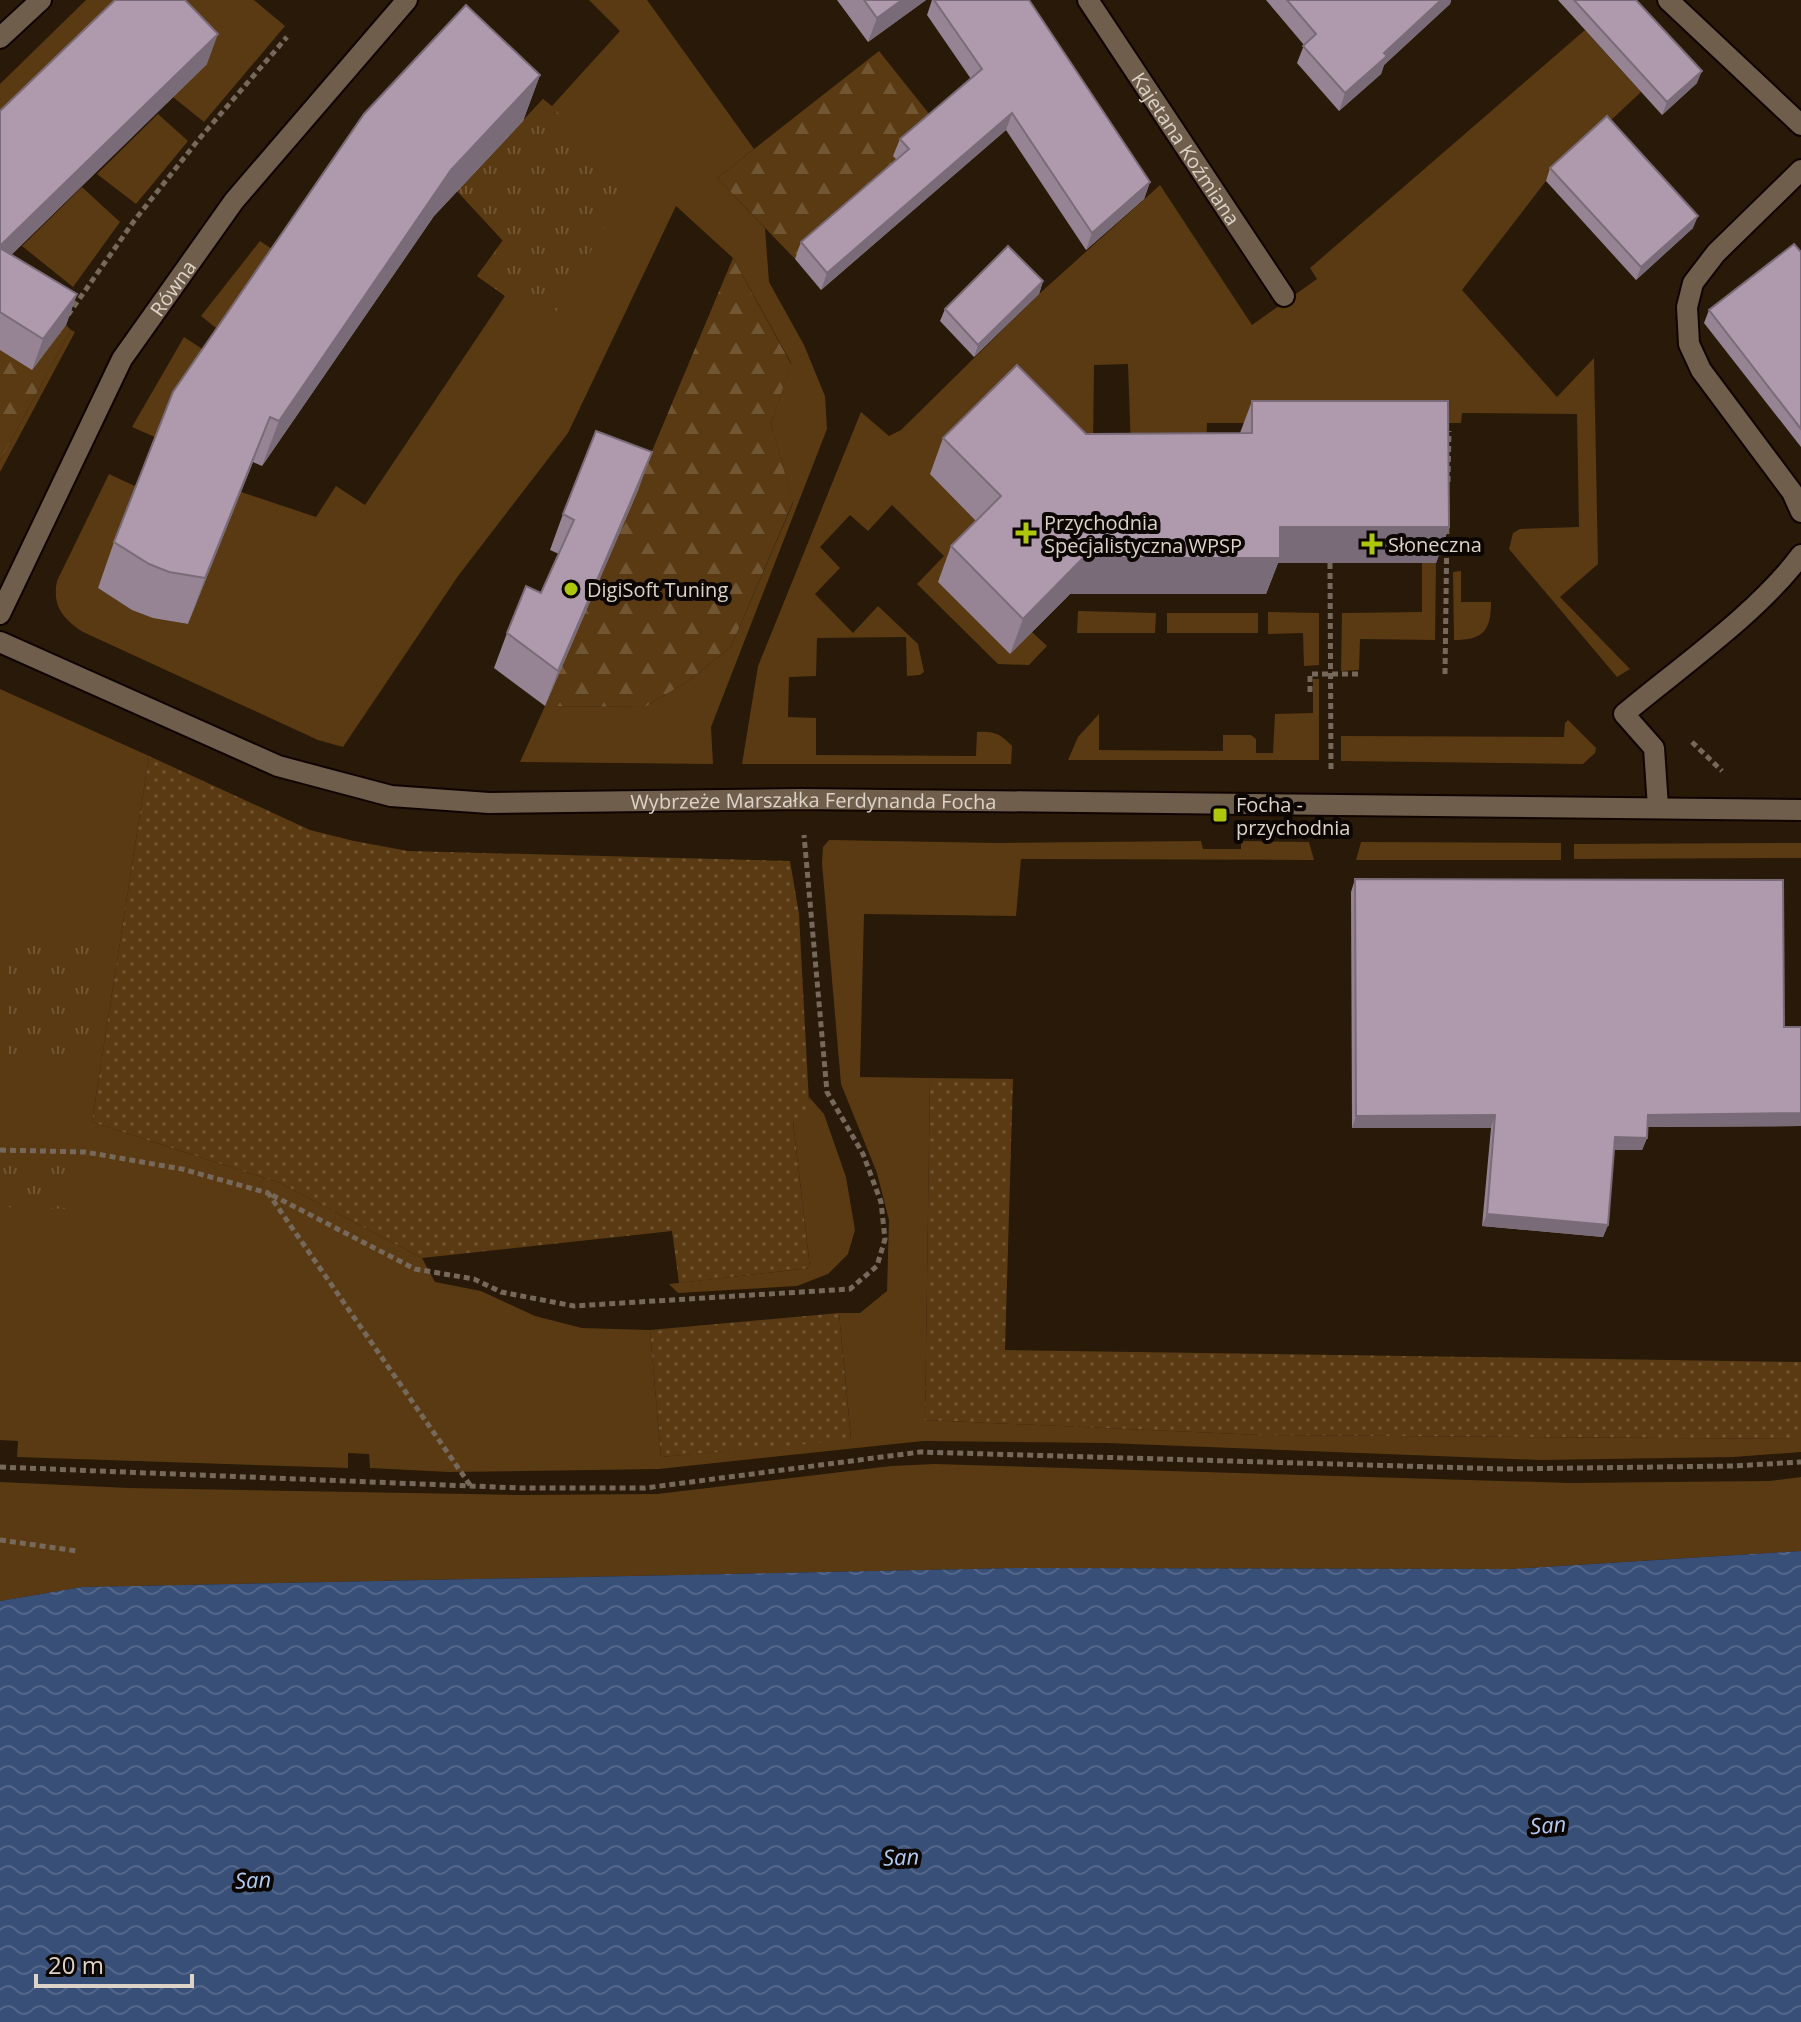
<svg xmlns="http://www.w3.org/2000/svg" width="1801" height="2022" font-family="'Open Sans',sans-serif">
  <style>
    .grass { fill: #5a3a13 }
    .forest { fill: url(#forest-firs) }
    .park { fill: url(#park-tufts) }
    .garden { fill: url(#garden-dots) }
    .water { fill: url(#water-waves) }
    .lines { fill: none; stroke-linecap: round; stroke-linejoin: round }
    .minor-casing { stroke: #100400; stroke-width: 24 }
    .path { stroke: #76695b; stroke-width: 5; stroke-dasharray: 6 4; stroke-linecap: butt }
    .minor { stroke: #705e4c; stroke-width: 20 }
    .wall { fill: #968494 }
    .shaded-wall { fill: #7a6b78 }
    .building { fill: #af99ac; stroke: #7a6b78; stroke-width: 2 }
    .poi-dot { fill: #aec60c; stroke: #0c0602; stroke-width: 3 }
    .labels { text-anchor: middle; dominant-baseline: central; stroke-width: 8; stroke-linejoin: round; paint-order: stroke }
    .street-label { font-size: 20px; fill: #ddd3c8; stroke: #0c0602 }
    .poi-label { font-size: 20px; fill: #ddd3c8; stroke: #0c0602; text-anchor: start }
    .water-label { font-size: 22px; font-style: italic; fill: #b2c9f2; stroke: #0c0602 }
  </style>
  <defs>
    <pattern id="forest-firs" width="22" height="20" patternUnits="userSpaceOnUse" patternTransform="scale(2)"><rect width="22" height="20" fill="#5a3a13"/><path d="M5 1l3.5 6h-7zM16 11l3.5 6h-7z" fill="#715634"/></pattern>
    <pattern id="park-tufts" width="24" height="20" patternUnits="userSpaceOnUse" patternTransform="scale(2)"><rect width="24" height="20" fill="#5a3a13"/><path d="M3 7l-1-3M5 7V3M7 7l1-3M15 17l-1-3M17 17v-4M19 17l1-3" fill="none" stroke="#715634"/></pattern>
    <pattern id="garden-dots" width="8" height="8" patternUnits="userSpaceOnUse" patternTransform="scale(2)"><rect width="8" height="8" fill="#5a3a13"/><path d="M2 2h.1M6 6h.1" fill="none" stroke="#715634" stroke-width="1.8" stroke-linecap="round"/></pattern>
    <pattern id="water-waves" width="16" height="10" patternUnits="userSpaceOnUse" patternTransform="scale(2)"><rect width="16" height="10" fill="#384f78"/><path d="M0 5q4-4 8 0t8 0" fill="none" stroke="#54678a"/></pattern>
  </defs>
  <rect width="100%" height="100%" fill="#281908"/>
  <path class="grass" d="M86 0H135L0 131V84Z
    M144 0H254L285 26 204 122 173 97Z
    M589 0H647L754 149 717 178 765 228 769 282 804 345 825 396 827 429 711 727 713 764 520 762 545 706 645 707 688 681 731 647 793 503 771 424 791 363 733 258 676 206 568 433 458 576 343 747 318 740 83 632C63 619 52 606 57 581L109 474 137 487 98 588C132 610 148 617 188 624L241 492 316 517 336 486 365 505 505 296 477 276 503 240 457 191 543 99 552 106 620 31Z
    M1585 30 1641 92 1546 181 1462 290 1557 397 1594 358 1598 564 1560 597 1630 669 1617 677 1509 549 1513 533 1520 529 1579 527 1577 414 1462 413 1461 423H1207L1206 450H1131L1128 364 1094 365 1093 447 979 523 1010 654 1032 632 1047 646 1029 665 998 664 917 584 944 556 892 505 868 531 850 515 820 547 840 568 815 594 853 633 878 606 918 644 924 672 920 675 907 676 906 637 817 638 816 676 789 677 788 717 816 718V755L976 756 977 732C995 731 1000 734 1012 746L1011 764H742L758 666 861 412 889 436 901 430 1039 294 1160 185 1252 325 1317 279 1310 268Z
    M158 114 188 141 136 204 97 174Z
    M82 187 120 222 73 287 22 246Z
    M260 241 281 255 226 336 201 316Z
    M71 330 75 332 0 472V461Z
    M184 337 213 356 157 438 132 427Z
    M1436 562 1435 640 1360 639 1359 670 1341 671 1342 613 1422 612V563Z
    M1461 571V602H1491C1491 631 1483 640 1454 640L1453 572Z
    M1078 611 1156 613 1155 633H1077Z
    M1268 612 1319 613V665L1304 666 1303 633 1268 634Z
    M1167 613H1258V633H1167Z
    M1313 679H1319V760H1068L1078 737 1099 714V750L1223 751V735H1251L1256 739V753H1273L1275 714 1313 713Z
    M0 689 149 756 92 1122 280 1183 422 1258 435 1282 481 1291 535 1316 582 1328 650 1330 661 1457 851 1439 839 1313H860L887 1291 889 1220 877 1173 841 1084 822 863 823 847 829 840 997 843 1201 841 1203 849H1241V841L1309 842 1314 860 1021 859 1016 916 864 914 860 1077 930 1078 925 1420 1261 1435 1801 1439V1452L1733 1457 1540 1460 1106 1443 923 1441 659 1469 449 1472 370 1468 369 1454 348 1453V1468L17 1457 18 1441 0 1440Z
    M1568 720 1596 748 1595 753 1583 764 1341 761V736L1564 737 1565 723Z
    M1361 842 1561 843V860H1356Z
    M1801 843V858L1574 859V844Z
    M809 1097 824 1114 846 1177 855 1230 848 1254 828 1274 797 1286 678 1293 669 1284 810 1268 793 1121H809Z
    M935 1464 1570 1483 1769 1481 1801 1477V1551L1510 1569 1022 1568 82 1587 0 1601V1482L129 1488 518 1495 657 1494 891 1466Z"/>
  <path class="forest" d="M879 51 934 120 894 156 902 166 795 259 717 178Z
    M733 258 791 364 771 424 793 502 731 647 688 681 645 707 545 706Z
    M66 325 71 330 0 461V328Z"/>
  <path class="park" d="M543 99 631 181 548 326 477 276 503 241 457 191Z
    M7 937H96L97 1065H7Z
    M0 1158 69 1159V1209L0 1207Z"/>
  <path class="garden" d="M149 756 310 830 354 841 408 851 790 861 799 914 810 1122H793L810 1268 679 1283 672 1231 422 1258 280 1183 92 1122Z
    M930 1078 1013 1079 1005 1350 1801 1362V1439L1261 1435 925 1420Z
    M839 1313 851 1440 661 1457 650 1330Z"/>
  <path class="water" d="M1801 1551V2022H0V1601L82 1587 1022 1568 1510 1569Z"/>
  <g class="lines">
    <g class="minor-casing">
      <g id="minor">
        <path id="s1" d="M1088 0 1284 296"/>
        <path d="M1668 0 1801 125"/>
        <path d="M0 38 41 0"/>
        <path d="M1801 170 1716 253 1693 283 1687 307 1689 344 1701 370 1792 492 1801 512"/>
        <path id="s2" d="M0 614 122 359 234 201 407 0"/>
        <path id="s3" d="M0 642 278 766 391 796 489 803 801 799 1801 810"/>
        <path d="M1658 807 1654 748 1624 714C1680 667 1758 613 1801 555"/>
      </g>
    </g>
    <path class="path" d="M68 315 134 221 199 139 287 37
      M1448 482 1449 431
      M1330 563 1331 769
      M1445 674 1447 524
      M1310 692V674H1361
      M1692 742 1722 771
      M0 1150 85 1152 182 1169 268 1193
      M0 1467 520 1488H645L920 1452 1505 1469 1733 1466 1801 1462
      M470 1485 268 1193 415 1269 474 1279 501 1292 574 1306 850 1289 877 1266 885 1239 881 1202 863 1154 827 1092 804 835
      M0 1540 77 1551"/>
    <use href="#minor" class="minor"/>
  </g>
  <path class="wall" d="M837 0H926L868 42Z
    M932 0H1029L1150 182 1144 199 1086 250 1006 130 821 290 795 259 801 242 897 160 893 156 900 139 971 79 927 15Z
    M1266 0H1451L1450 4 1384 65 1381 74 1339 111 1297 63 1304 45Z
    M1558 0H1636L1697 83 1662 115Z
    M207 64 11 255 77 294 66 325 32 370 0 350V111Z
    M540 75 523 121 434 216 262 466 253 462 188 624 153 618 132 610 98 588 114 542Z
    M1550 168 1693 228 1636 280 1546 181Z
    M1801 252V447L1704 323 1709 310Z
    M1043 281 1039 294 974 357 940 321 945 309Z
    M1252 401 1449 527 1436 563H1278L1266 594H1070L1010 654 938 582 951 546 976 521 930 474 943 438 1086 434 1240 433Z
    M639 488 545 706 494 668 507 633 541 593 559 554 550 550 563 514Z
    M1355 879 1784 1027H1801V1126L1647 1127V1138L1642 1150H1614L1608 1225 1603 1237 1482 1226 1491 1128H1352L1351 892Z"/>
  <path class="shaded-wall" d="M902 0H926L868 42 877 18Z
    M1441 0H1451L1450 4 1384 65 1381 74 1339 111 1345 93 1384 53Z
    M218 34 207 64 0 266V246Z
    M1702 71 1697 83 1662 115 1667 102Z
    M540 75 523 121 434 216 262 466 279 421 451 170Z
    M1012 113 1006 130 821 290 827 273Z
    M1150 182 1144 199 1086 250 1092 233Z
    M1698 216 1693 228 1636 280 1641 267Z
    M1043 281 1039 294 974 357 978 345Z
    M77 294 66 325 32 370 43 339Z
    M270 417 253 462 188 624 205 578Z
    M652 452 639 488 545 706 558 671Z
    M1280 527H1449L1436 563H1278L1266 594H1070L1010 654 1023 619 1083 558Z
    M1801 1113V1126L1643 1127 1648 1115Z
    M1495 1115 1491 1128H1352L1356 1116Z
    M1615 1137 1647 1138 1642 1150H1610Z
    M1487 1214 1608 1225 1603 1237 1482 1226Z"/>
  <path class="building" d="M115 0H185L218 34 0 246V111Z
    M864 0H902L877 18Z
    M934 0H1029L1150 182 1092 233 1012 113 827 273 801 242 909 149 900 139 982 69Z
    M1287 0H1441L1384 53 1387 56 1345 93 1303 46 1316 34Z
    M1574 0H1636L1702 71 1667 102Z
    M466 5 540 75 451 170 279 421 270 417 205 578 169 572 149 564 114 542 173 392 364 114Z
    M1607 116 1698 216 1641 267 1550 168Z
    M1794 244 1801 252V429L1709 310Z
    M1008 246 1043 281 978 345 945 309Z
    M0 248 77 294 43 339 0 312Z
    M1017 365 1086 434 1252 433V401H1448L1449 527H1280V558H1083L1023 619 951 546 1001 496 943 438Z
    M596 431 652 452 558 671 507 633 526 586 541 593 574 520 563 514Z
    M1355 879 1783 880 1784 1027H1801V1113L1648 1115 1647 1138 1615 1137 1608 1225 1487 1214 1495 1115 1356 1116Z"/>
  <g class="poi-dot">
    <path d="M1022 521h8v8h8v8h-8v8h-8v-8h-8v-8h8z"/>
    <path d="M1368 532h8v8h8v8h-8v8h-8v-8h-8v-8h8z"/>
    <circle cx="571" cy="589" r="8"/>
    <rect x="1212" y="807" width="16" height="16" rx="4"/>
  </g>
  <g class="labels">
    <g class="street-label">
      <text stroke="none"><textPath href="#s1" startOffset="178">Kajetana Koźmiana</textPath></text>
      <text stroke="none"><textPath href="#s2" startOffset="370">Równa</textPath></text>
      <text stroke="none"><textPath href="#s3" startOffset="844">Wybrzeże Marszałka Ferdynanda Focha</textPath></text>
    </g>
    <g class="poi-label">
      <text x="1044" y="522">Przychodnia<tspan x="1044" dy="23">Specjalistyczna WPSP</tspan></text>
      <text x="1388" y="544">Słoneczna</text>
      <text x="587" y="589">DigiSoft Tuning</text>
      <text x="1236" y="804">Focha -<tspan x="1236" dy="23">przychodnia</tspan></text>
    </g>
    <g class="water-label">
      <text transform="translate(1548 1824) rotate(-4)">San</text>
      <text transform="translate(901 1856) rotate(-2)">San</text>
      <text transform="translate(253 1879) rotate(-2)">San</text>
    </g>
  </g>
  <path d="M36 1974v12h156v-12" fill="none" stroke="#ddd3c8" stroke-width="4"/>
  <text x="48" y="1974" font-size="24" fill="#ddd3c8" stroke="#0c0602" stroke-width="6" paint-order="stroke">20 m</text>
</svg>
